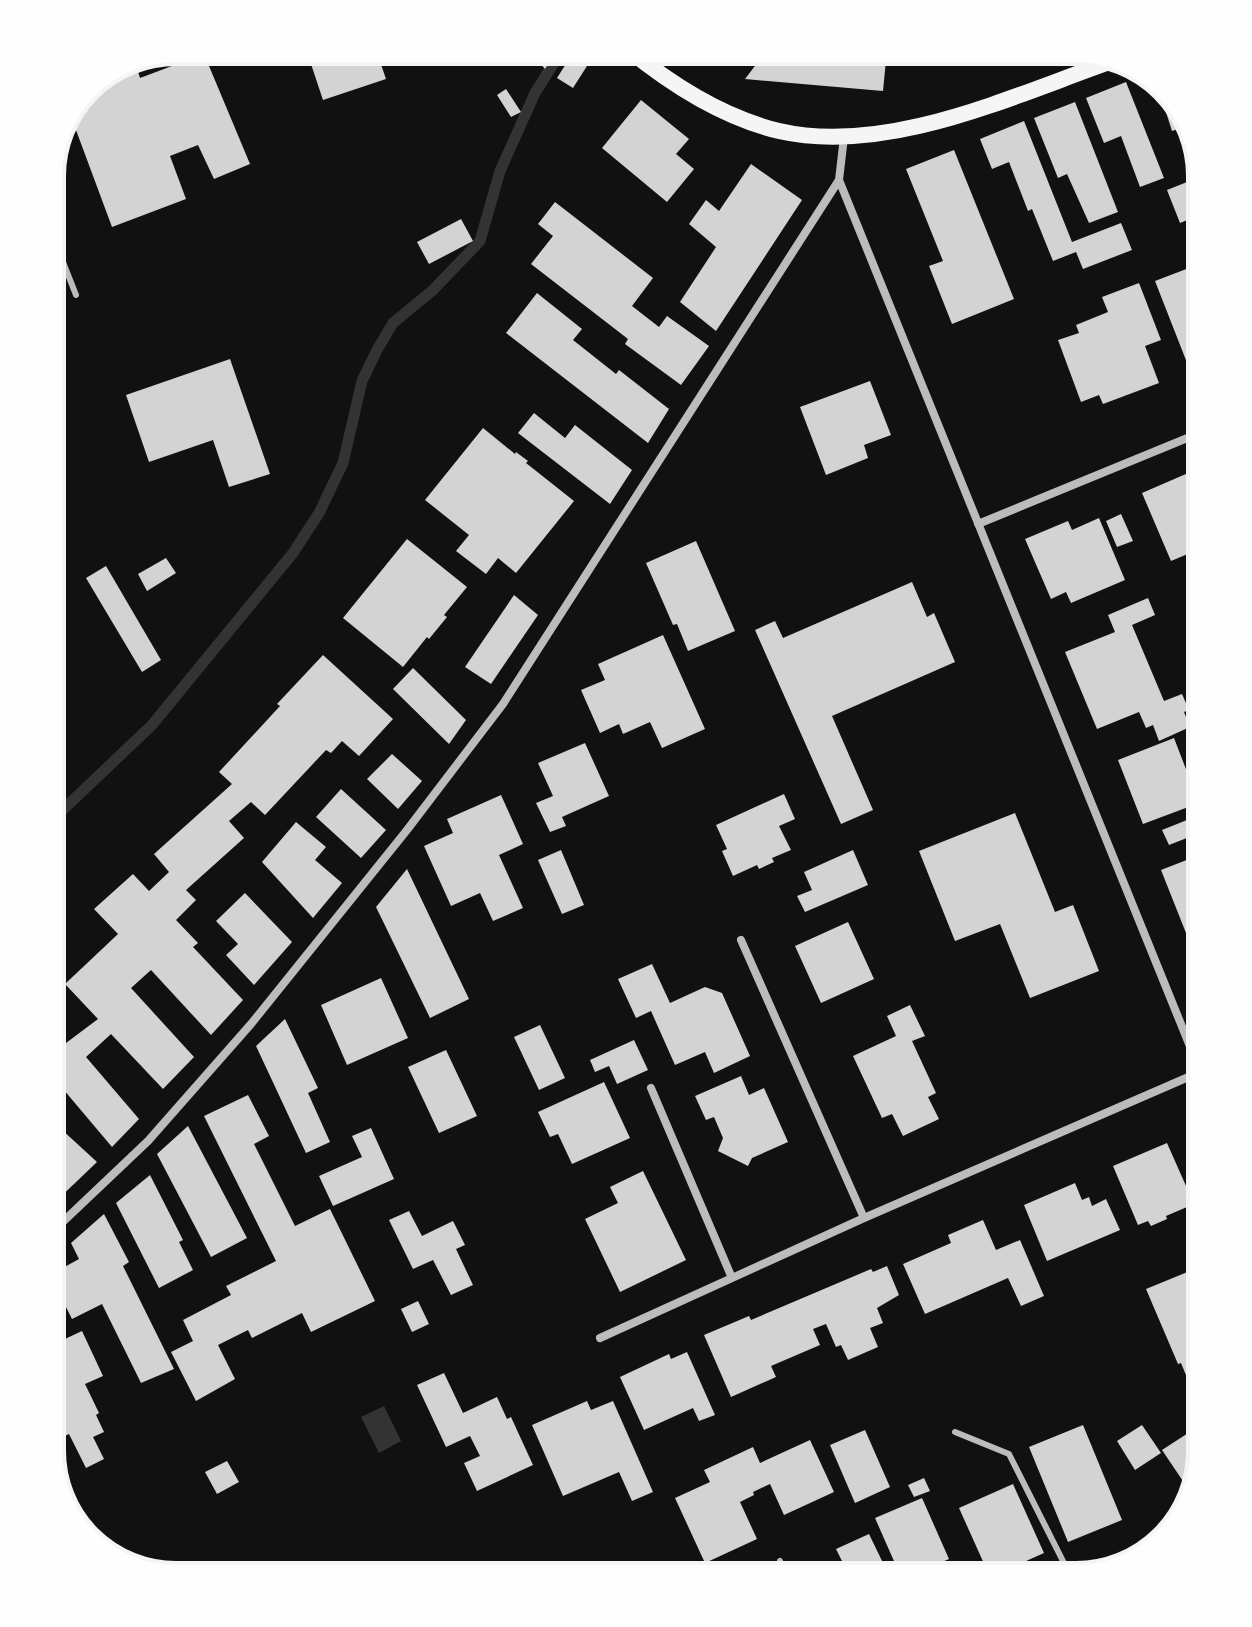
<svg xmlns="http://www.w3.org/2000/svg" width="1252" height="1627" font-family="'Noto Sans',sans-serif">
  <style>
    .water { fill: #333 }
    .lines { fill: none; stroke-linecap: round; stroke-linejoin: round }
    .stream { stroke: #333; stroke-width: 11 }
    .building { fill: #d3d3d3 }
    .service { stroke: #bcbcbc; stroke-width: 6 }
    .minor { stroke: #bcbcbc; stroke-width: 8 }
    .secondary { stroke: #f5f5f5; stroke-width: 16 }
    .rim { fill: none; stroke: #f5f5f5; stroke-width: 4 }
  </style>
  <rect width="100%" height="100%" fill="#111"/>
  <path class="water" d="M384 1406 401 1441 379 1453 361 1417Z"/>
  <g class="lines">
    <path class="stream" d="M50 822 152 725 293 553 319 513 343 463 362 381 377 350 393 323 433 290 480 241 500 171 535 93 562 50"/>
  </g>
  <path class="building" d="M314 50H376L386 79 323 100 307 52Z
    M470 50H491L477 62Z
    M529 50H557L545 69Z
    M767 50H887L883 91 745 79Z
    M204 54 250 164 214 179 198 145 170 156 186 199 112 227 73 122 93 82 136 65 140 78Z
    M571 56 587 66 573 88 557 78Z
    M1126 82 1164 178 1140 187 1121 136 1104 143 1086 98Z
    M1157 84 1181 107 1187 126 1172 131Z
    M506 89 521 112 511 117 497 95Z
    M641 100 689 139 676 154 694 169 667 202 602 148Z
    M1075 102 1118 212 1089 223 1067 174 1058 178 1034 118Z
    M1024 121 1072 242 1121 223 1132 250 1083 269 1076 252 1053 261 1032 209 1028 211 1009 162 992 169 980 139Z
    M954 150 1014 299 952 324 929 266 943 261 906 169Z
    M751 164 802 200 716 331 680 302 716 247 689 224 706 200 719 211Z
    M1187 182 1200 215 1180 223 1167 190Z
    M555 202 653 278 632 306 659 327 667 316 709 346 681 385 625 344 628 339 531 264 553 236 538 224Z
    M461 219 473 241 429 264 417 242Z
    M1202 263V368L1191 373 1155 281Z
    M1139 283 1161 340 1145 346 1159 383 1103 404 1099 395 1081 402 1058 340 1079 333 1076 325 1108 312 1102 297Z
    M537 293 582 329 573 340 616 374 619 370 669 409 648 443 506 333Z
    M230 359 270 474 229 487 213 440 149 462 126 395Z
    M870 381 891 435 864 445 868 458 826 475 800 407Z
    M534 413 565 438 575 425 632 470 610 504 518 433Z
    M483 428 515 454 516 452 528 461 526 463 574 501 516 573 498 558 486 574 456 551 469 535 425 500Z
    M1202 467V548L1171 561 1142 493Z
    M1121 514 1133 541 1117 547 1106 521Z
    M1099 518 1125 580 1071 603 1066 592 1051 599 1025 539 1068 521 1072 530Z
    M407 539 467 587 444 615 447 617 429 639 427 637 403 667 343 618Z
    M696 541 735 631 688 651 677 624 673 625 646 563Z
    M166 558 176 573 147 591 138 574Z
    M50 562 64 591 50 597Z
    M106 566 161 660 142 672 86 578Z
    M912 582 927 617 934 613 955 662 832 716 873 810 841 824 755 630 775 621 783 638Z
    M514 595 538 615 491 684 465 667Z
    M1148 598 1155 615 1132 625 1164 701 1182 694 1189 710 1184 712 1190 727 1159 741 1153 725 1146 728 1139 712 1097 729 1065 652 1115 632 1108 615Z
    M663 635 705 729 662 748 650 722 623 734 619 724 600 733 581 690 605 680 598 664Z
    M323 655 393 719 359 756 342 741 331 753 326 750 265 815 251 802 229 821 244 838 186 890 196 900 176 920 198 943 193 947 243 1000 211 1035 151 970 131 988 194 1057 163 1089 111 1034 86 1057 139 1119 112 1147 58 1083 50 1089V1055L98 1019 65 984 118 934 94 909 133 874 149 891 169 872 154 854 232 784 219 772 280 706 277 704Z
    M413 668 466 720 449 744 393 689Z
    M1174 738 1199 803 1143 824 1118 760Z
    M585 743 609 796 562 817 566 826 550 832 536 803 553 796 538 763Z
    M392 754 422 781 398 809 367 779Z
    M341 789 386 830 361 858 316 817Z
    M784 794 795 819 779 826 791 850 772 858 774 862 759 869 757 865 733 876 722 851 727 849 716 825Z
    M501 795 523 844 499 855 523 908 493 921 480 893 451 906 424 846 453 833 447 819Z
    M1015 813 1055 912 1073 905 1099 971 1030 998 1000 924 955 941 919 851Z
    M1202 814V846L1197 834 1169 845 1162 830Z
    M296 822 326 847 315 860 342 883 313 918 262 862Z
    M561 850 584 905 562 914 538 860Z
    M853 850 868 885 805 912 797 896 812 890 804 872Z
    M1202 854V927L1186 933 1161 870Z
    M407 869 469 999 430 1018 376 907Z
    M245 893 292 942 254 985 226 955 238 944 216 921Z
    M848 922 874 979 821 1003 795 946Z
    M652 964 670 1003 705 987 722 993 750 1056 714 1073 705 1052 675 1065 651 1011 636 1018 618 979Z
    M381 978 408 1038 347 1065 321 1005Z
    M910 1005 925 1036 912 1041 936 1093 928 1097 939 1119 903 1136 892 1114 882 1118 853 1056 896 1036 887 1016Z
    M285 1019 318 1088 308 1093 330 1142 306 1153 256 1046Z
    M540 1025 565 1078 539 1090 514 1037Z
    M634 1040 648 1070 617 1084 609 1066 595 1072 590 1060Z
    M446 1050 477 1116 439 1133 408 1067Z
    M741 1076 749 1095 764 1088 788 1142 752 1158 748 1166 718 1151 723 1138 714 1117 706 1120 695 1096Z
    M604 1082 630 1138 572 1164 558 1134 550 1137 538 1112Z
    M248 1095 269 1136 254 1144 295 1226 330 1209 375 1301 311 1332 302 1313 252 1338 248 1330 218 1345 235 1379 196 1401 171 1352 193 1341 183 1320 231 1295 226 1286 276 1261 204 1116Z
    M188 1126 247 1238 211 1257 157 1154Z
    M60 1128 97 1162 51 1206 50 1137Z
    M371 1128 394 1179 333 1206 319 1176 362 1157 352 1136Z
    M1167 1143 1194 1204 1166 1216 1167 1219 1151 1226 1148 1221 1138 1225 1113 1166Z
    M643 1171 686 1260 620 1292 585 1219 618 1203 610 1187Z
    M150 1175 183 1240 179 1242 193 1270 159 1288 116 1203Z
    M1075 1183 1082 1200 1089 1197 1092 1206 1106 1199 1120 1230 1047 1261 1024 1205Z
    M409 1211 422 1236 453 1221 465 1245 456 1249 473 1285 451 1295 433 1260 413 1269 389 1220Z
    M104 1214 129 1262 123 1266 174 1369 141 1383 102 1304 72 1319 50 1275 79 1259 71 1243Z
    M983 1220 996 1250 1020 1240 1044 1296 1021 1306 1008 1278 925 1314 903 1264 951 1243 948 1235Z
    M887 1266 899 1295 877 1308 883 1323 870 1328 878 1347 848 1360 841 1345 836 1347 826 1324 813 1329 820 1345 771 1366 776 1377 731 1397 704 1335 749 1316 751 1320 871 1269 873 1272Z
    M1202 1266V1374L1188 1380 1181 1363 1178 1364 1146 1289Z
    M418 1301 429 1324 412 1332 401 1309Z
    M82 1331 103 1376 85 1384 99 1413 96 1415 104 1432 93 1437 104 1459 86 1468 69 1434 50 1443V1346Z
    M687 1352 715 1415 699 1421 693 1408 644 1430 620 1377 669 1354 671 1359Z
    M444 1373 463 1413 497 1397 507 1419 511 1417 533 1465 477 1491 464 1463 480 1456 470 1436 446 1447 417 1385Z
    M587 1401 591 1410 613 1401 653 1492 632 1501 619 1472 563 1496 532 1425Z
    M1202 1424V1451L1191 1493 1162 1450Z
    M1083 1425 1122 1520 1068 1542 1029 1447Z
    M1142 1425 1161 1453 1135 1470 1117 1441Z
    M865 1430 890 1487 855 1503 830 1445Z
    M810 1440 834 1492 784 1515 770 1484 753 1492 754 1495 740 1502 757 1539 705 1563 675 1498 710 1482 704 1470 753 1447 760 1463Z
    M227 1461 239 1482 217 1494 205 1472Z
    M924 1478 930 1491 914 1497 908 1485Z
    M1013 1484 1044 1553 990 1577 959 1508Z
    M922 1498 949 1559 907 1577H901L875 1518Z
    M869 1534 884 1565 859 1577H850L836 1549Z"/>
  <g class="lines">
    <path class="service" d="M50 229 76 295
      M955 1432 1009 1454 1071 1577
      M780 1561 788 1577"/>
    <path class="minor" d="M839 180 1202 1076
      M978 524 1202 432
      M741 940 864 1218
      M651 1088 732 1278
      M50 1234 148 1141 251 1024 407 830 503 704 839 180 844 137
      M600 1338 864 1218 1200 1072"/>
    <path class="secondary" d="M629 50C672 85 725 118 779 131 888 156 1014 95 1115 60"/>
  </g>
  <path d="M0 0H1252V1627H0ZM176 64H1076A112 112 0 0 1 1188 176V1451A112 112 0 0 1 1076 1563H176A112 112 0 0 1 64 1451V176A112 112 0 0 1 176 64Z" fill="#fefefe" fill-rule="evenodd"/>
  <path class="rim" d="M176 64H1076A112 112 0 0 1 1188 176V1451A112 112 0 0 1 1076 1563H176A112 112 0 0 1 64 1451V176A112 112 0 0 1 176 64Z"/>
</svg>
